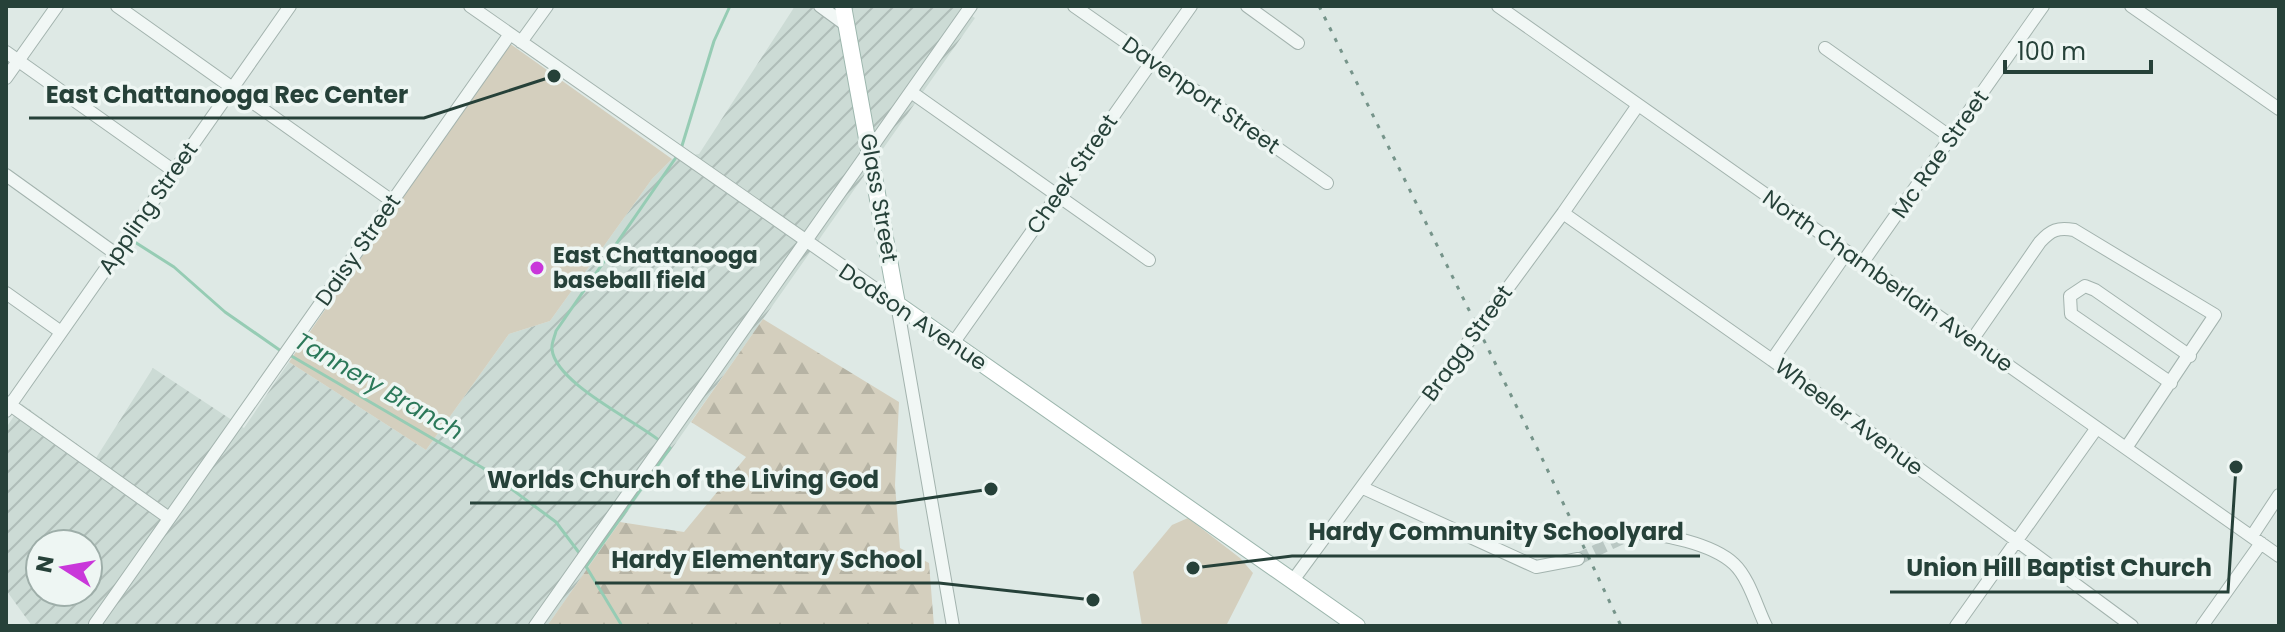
<svg xmlns="http://www.w3.org/2000/svg" width="2285" height="632" font-family="Poppins,sans-serif">
  <style>
    .industrial { fill: url(#industrial-furrows); fill-rule: evenodd }
    .green { fill: #d4cfbe }
    .forest { fill: url(#forest-firs) }
    .lines { fill: none; stroke-linecap: round; stroke-linejoin: round }
    .stream { stroke: #96ccb4; stroke-width: 3 }
    .minor-tunnel { stroke: #b9c7c3; stroke-width: 12; stroke-dasharray: 12 6; stroke-linecap: butt }
    .minor-casing { stroke: #a3b3ae; stroke-width: 14 }
    .major-casing { stroke: #9cb6ad; stroke-width: 18 }
    .minor { stroke: #f1f7f5; stroke-width: 12 }
    .major { stroke: #fff; stroke-width: 16 }
    .rail { stroke: #76948a; stroke-width: 3; stroke-dasharray: 4 8; stroke-linecap: butt }
    .poi-dot { fill: #c937da; stroke: #eef6f3; stroke-width: 3 }
    .labels { text-anchor: middle; dominant-baseline: central; stroke-width: 7; stroke-linejoin: round; paint-order: stroke }
    .street-label { font-size: 22px; fill: #264139; stroke: #eef6f3 }
    .poi-label { font-size: 22px; font-weight: bold; fill: #264139; stroke: #eef6f3; text-anchor: start }
    .water-label { font-size: 24px; font-style: italic; fill: #2c795a; stroke: #eef6f3 }
    .leader { fill: none; stroke: #264139; stroke-width: 3 }
    .callout-dot { fill: #264139; stroke: #eef6f3; stroke-width: 3 }
    .callout-label { font-size: 24px; text-anchor: middle; font-weight: bold; fill: #264139; stroke: #eef6f3; stroke-width: 7; stroke-linejoin: round; paint-order: stroke }
  </style>
  <defs>
    <pattern id="industrial-furrows" width="10" height="10" patternUnits="userSpaceOnUse" patternTransform="scale(2)"><rect width="10" height="10" fill="#ccdbd5"/><path d="M-1 1l2-2M0 10L10 0M9 11l2-2" fill="none" stroke="#afbdb8"/></pattern>
    <pattern id="forest-firs" width="22" height="20" patternUnits="userSpaceOnUse" patternTransform="scale(2)"><rect width="22" height="20" fill="#d4cfbe"/><path d="M5 1l3.5 6h-7zM16 11l3.5 6h-7z" fill="#b6b3a4"/></pattern>
  </defs>
  <rect width="100%" height="100%" fill="#dee9e5"/>
  <path class="industrial" d="M795 6H957L975 18 547 626H32L6 590V428L22 404 96 458 153 368 244 428 289 362 426 450 509 334 550 321 652 179 672 159 699 154ZM40 544H88V592H40Z"/>
  <path class="green" d="M509 43 672 159 652 179 550 321 509 334 426 450 289 362Z
    M1188 518 1240 558 1253 573 1226 626H1142L1133 572 1172 525Z"/>
  <path class="forest" d="M763 319 899 402 895 485 900 548 929 563 934 626H547L620 522 684 532 746 457 691 422Z"/>
  <g class="lines">
    <path class="stream" d="M681 149 714 41 730 6
      M130 239 174 267 225 312 281 351
      M288 354 483 468 556 522 580 554
      M660 441C636 421 555 383 552 349 551 344 555 336 556 331L677 156
      M586 567 670 448 666 445
      M587 568 622 626"/>
    <path class="minor-tunnel" d="M1578 559 1633 533"/>
    <g class="minor-casing">
      <path id="minor" d="M117 6 392 201
        M470 6 897 304 953 626
        M820 6 846 25
        M1074 6 1327 183
        M1247 6 1298 43
        M1498 6 2279 556
        M2131 6 2279 109
        M521 42 547 6
        M1825 48 1952 138
        M6 52 174 171
        M6 78 57 6
        M911 92 1149 260
        M6 175 116 254
        M1563 213 1772 360 2132 626
        M1863 262 2043 6
        M6 293 61 332
        M1972 340 2040 242C2051 230 2058 227 2074 230L2215 315 2126 448
        M954 342 1191 6
        M1772 360 1847 252
        M2171 383 2071 314 2070 296 2085 286 2095 290 2190 356
        M6 402 169 518
        M6 411 290 6
        M1363 488 1536 567 1578 559
        M1633 533C1662 533 1713 544 1734 564 1749 578 1757 608 1766 626
        M2252 536 2279 495
        M1294 579 1563 213 1638 105
        M95 624 510 34
        M535 626 971 6
        M1956 626 2096 429
        M2202 626 2261 543"/>
    </g>
    <g class="major-casing">
      <path id="major" d="M843 6 897 304 1357 626"/>
    </g>
    <use href="#minor" class="minor"/>
    <use href="#major" class="major"/>
    <path class="rail" d="M1319 6 1540 454 1621 626"/>
  </g>
  <circle class="poi-dot" cx="537" cy="268" r="8"/>
  <g class="labels">
    <g class="street-label">
      <text transform="translate(1201 95) rotate(35)">Davenport Street</text>
      <text transform="translate(1940 154) rotate(-55)">Mc Rae Street</text>
      <text transform="translate(1072 174) rotate(-55)">Cheek Street</text>
      <text transform="translate(879 198) rotate(80)">Glass Street</text>
      <text transform="translate(148 208) rotate(-55)">Appling Street</text>
      <text transform="translate(358 250) rotate(-55)">Daisy Street</text>
      <text transform="translate(1888 281) rotate(35)">North Chamberlain Avenue</text>
      <text transform="translate(913 317) rotate(34)">Dodson Avenue</text>
      <text transform="translate(1467 343) rotate(-54)">Bragg Street</text>
      <text transform="translate(1849 417) rotate(37)">Wheeler Avenue</text>
    </g>
    <g class="poi-label">
      <text x="553" y="255">East Chattanooga<tspan x="553" dy="25">baseball field</tspan></text>
    </g>
    <g class="water-label">
      <text transform="translate(379 386) rotate(30)">Tannery Branch</text>
    </g>
  </g>
  <path class="leader" d="M554 76L424 118H29M991 489L895 503H470M1193 568L1292 556H1700M1093 600L939 583H595M2236 467L2228 592H1890"/>
  <g class="callout-dot">
    <circle cx="554" cy="76" r="8"/>
    <circle cx="991" cy="489" r="8"/>
    <circle cx="1193" cy="568" r="8"/>
    <circle cx="1093" cy="600" r="8"/>
    <circle cx="2236" cy="467" r="8"/>
  </g>
  <g class="callout-label">
    <text x="227" y="103">East Chattanooga Rec Center</text>
    <text x="683" y="488">Worlds Church of the Living God</text>
    <text x="1496" y="540">Hardy Community Schoolyard</text>
    <text x="767" y="568">Hardy Elementary School</text>
    <text x="2059" y="576">Union Hill Baptist Church</text>
  </g>
  <rect width="2285" height="632" fill="none" stroke="#264139" stroke-width="16"/>
  <g transform="translate(64 568) rotate(281)"><circle r="38" fill="#eef6f3" stroke="#9eaea9" stroke-width="2"/>
  <path d="M0-6L14 30L0 20L-14 30Z" fill="#c937da"/>
  <text y="-12" font-size="22" font-weight="bold" text-anchor="middle" fill="#264139">N</text>
  </g>
  <path d="M2005 60v12h146v-12" fill="none" stroke="#264139" stroke-width="4"/>
  <text x="2017" y="60" font-size="24" fill="#264139" stroke="#eef6f3" stroke-width="6" paint-order="stroke">100 m</text>
</svg>
